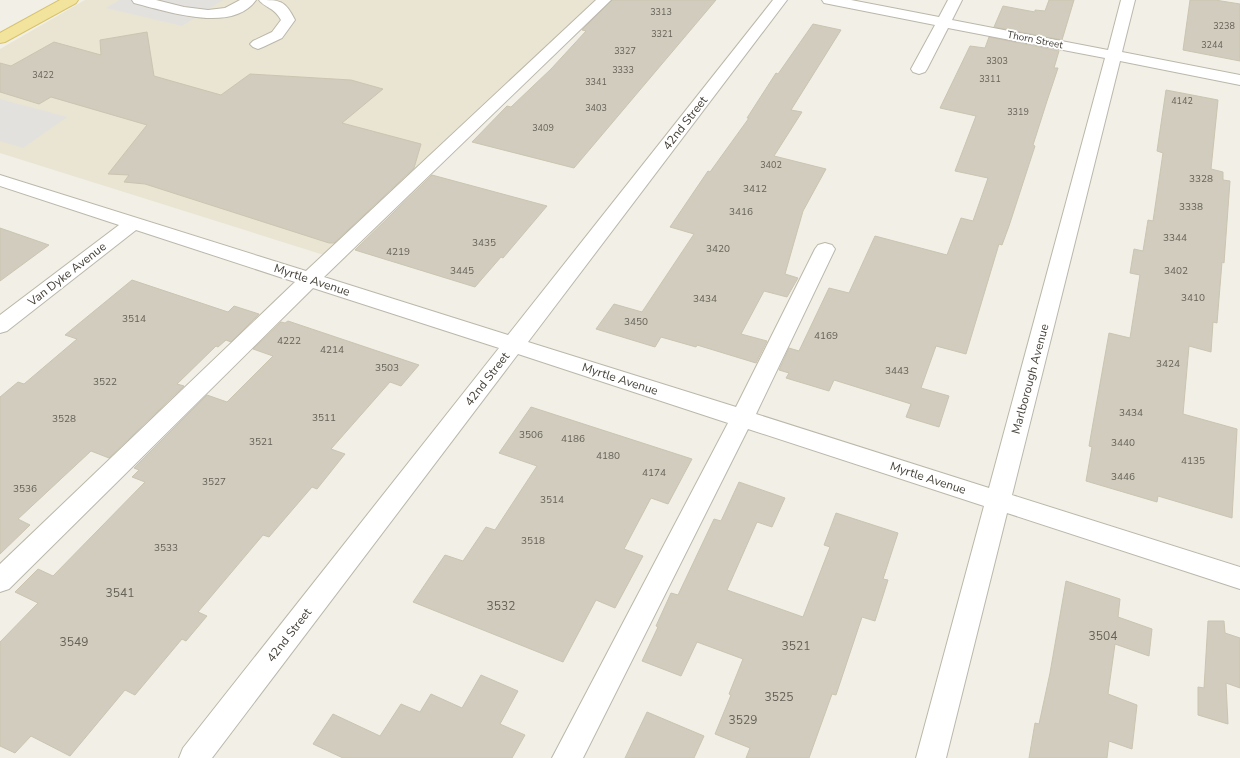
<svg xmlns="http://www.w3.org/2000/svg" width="1240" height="758" font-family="'Nunito Sans',sans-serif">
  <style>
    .education { fill: #e9e5d2 }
    .parking { fill: #e2e1de }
    .building { fill: #d1ccbd; stroke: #cbc4b1 }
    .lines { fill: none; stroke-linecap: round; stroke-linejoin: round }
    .minor-casing { stroke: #bbb7aa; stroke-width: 2 }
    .major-casing { stroke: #d6c36f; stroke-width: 2 }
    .minor { fill: #fff; fill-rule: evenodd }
    .major { fill: #f3e49d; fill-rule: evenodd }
    .labels { text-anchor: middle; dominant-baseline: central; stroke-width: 4; stroke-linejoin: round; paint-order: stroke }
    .far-number-label { font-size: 9px; fill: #666258 }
    .far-street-label { font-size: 10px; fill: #433f36; stroke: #fff }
    .number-label { font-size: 10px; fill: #666258 }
    .street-label { font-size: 12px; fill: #433f36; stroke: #fff }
    .near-number-label { font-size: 12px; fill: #666258 }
  </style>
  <rect width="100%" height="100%" fill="#f1efe6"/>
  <path class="education" d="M85 0H595L324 255 0 153V49Z"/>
  <path class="parking" d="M120 0H223L182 26 106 8Z
    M0 99 67 117 23 148 0 141Z"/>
  <path class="building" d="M612 0H716L574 168 472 142 507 106 511 107 551 69 586 31 582 30Z
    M1049 0H1074L1062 40 994 27 1003 6 1035 12V10L1045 11Z
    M1190 0H1215L1240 4V61L1183 50Z
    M813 24 841 30 791 110 802 112 774 156 826 169 803 211 785 274 798 278 787 297 764 291 741 334 767 341 756 363 697 345 696 347 661 337 655 347 596 329 614 304 642 312 694 234 670 227 708 171 710 172 749 118H747L776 73 778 74Z
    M147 32 154 76 221 95 250 74 351 80 383 89 342 123 421 144 414 168 334 243H329L145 184 124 182 129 175 108 174 147 125 51 97 39 104 0 92V63L11 66 54 42 101 55 100 40Z
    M989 37 1059 51 1054 68H1058L1047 101 1033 145 1035 146 1009 226 1002 245 999 244 966 354 936 346 921 388 949 396 939 427 906 417 911 404 834 380 829 391 786 378 789 373 779 370 789 348 799 351 829 288 849 293 875 236 947 255 961 218 973 221 988 178 955 171 976 116 940 108 970 46 985 48Z
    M1166 90 1218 100 1211 169 1223 172V180L1230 181 1224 263 1222 262 1217 323 1213 322 1211 352 1189 346 1183 414 1237 429 1232 518 1158 496 1157 502 1086 481 1092 447 1089 446 1109 333 1130 338 1140 275 1130 273 1134 249 1143 251 1148 220 1153 221 1163 153 1157 151Z
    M432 175 547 206 503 258 501 257 475 287 355 250Z
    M0 228 49 245 0 281Z
    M132 280 228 312 234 306 259 314 231 342 226 340 218 347 216 346 177 384 184 386 109 458 91 451 18 519 30 525 0 554V397L18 382 24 384 77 339 65 335Z
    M288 321 419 365 401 386 390 382 331 449 345 454 317 489 312 487 269 537 263 535 198 612 207 616 186 641 182 639 135 695 125 690 70 756 31 736 15 753 0 746V642L38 603 15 592 38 569 53 576 145 482 132 477 139 470 134 468 207 395 227 402 273 356 253 349 281 322 285 323Z
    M531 407 692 459 668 504 651 498 624 549 643 556 615 608 596 600 563 662 413 602 445 555 463 561 486 527 495 530 537 466 499 453Z
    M739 482 785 498 772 527 757 522 727 590 803 617 830 547 824 545 836 513 898 533 883 579 888 580 875 621 862 617 836 695 832 694 809 758H746L750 748 715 734 731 695 729 694 743 659 697 642 681 676 642 661 658 627 656 626 671 593 678 595 714 519 721 521Z
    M1066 581 1120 599 1118 617 1152 629 1149 656 1115 644 1108 694 1137 705 1132 749 1109 741 1107 758H1029L1035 723 1039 724 1050 673Z
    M1208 621H1224L1225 633 1240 638V688L1226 683 1228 724 1198 715V687L1204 688Z
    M481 675 518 691 500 724 525 735 512 758H343L313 744 333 714 380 736 401 704 420 712 431 694 462 708Z
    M647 712 704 736 694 758H625Z"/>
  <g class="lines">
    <g class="minor-casing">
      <path id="minor" d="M132 0H156L184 7 208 10 225 8 240 0H256C232 34 166 11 134 3Z
        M259 0C280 0 285 0 295 20L282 38 263 47 258 49 253 47 250 44 253 41 272 32 281 20C274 7 265 8 259 0Z
        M596 0H611L324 277 508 335 773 0H787L528 342 736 407 815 249 818 245 825 243 832 245 835 249 756 414 989 488 1105 58 948 28 927 69 925 72 919 74 913 72 911 69 935 25 829 4 824 3 822 0H851L939 17 948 0H962L952 20 1108 50 1121 0H1135L1122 52 1240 75V85L1120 61 1012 495 1240 567V589L1007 513 946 758H916L984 506 748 429 583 758H552L728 423 518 354 212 758H179L183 748 499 348 313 288 9 589 0 592V564L295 282 136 230 7 331 0 333V315L119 225 0 186V175L306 271Z"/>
    </g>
    <g class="major-casing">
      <path id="major" d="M60 0H78L76 3 5 42 0 43V33Z"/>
    </g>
    <use href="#minor" class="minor"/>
    <use href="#major" class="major"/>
  </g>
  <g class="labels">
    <g class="far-number-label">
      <text x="661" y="12">3313</text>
      <text x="1224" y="26">3238</text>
      <text x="662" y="34">3321</text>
      <text x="1212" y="45">3244</text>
      <text x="625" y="51">3327</text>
      <text x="997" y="61">3303</text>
      <text x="623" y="70">3333</text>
      <text x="43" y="75">3422</text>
      <text x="990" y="79">3311</text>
      <text x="596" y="82">3341</text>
      <text x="1182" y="101">4142</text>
      <text x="596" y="108">3403</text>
      <text x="1018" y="112">3319</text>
      <text x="543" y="128">3409</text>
      <text x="771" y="165">3402</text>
    </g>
    <g class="far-street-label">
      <text transform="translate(1035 40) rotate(11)">Thorn Street</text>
    </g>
    <g class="number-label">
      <text x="1201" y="179">3328</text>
      <text x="755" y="189">3412</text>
      <text x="1191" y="207">3338</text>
      <text x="741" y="212">3416</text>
      <text x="1175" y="238">3344</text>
      <text x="484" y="243">3435</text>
      <text x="718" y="249">3420</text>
      <text x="398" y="252">4219</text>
      <text x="462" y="271">3445</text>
      <text x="1176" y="271">3402</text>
      <text x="1193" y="298">3410</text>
      <text x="705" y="299">3434</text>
      <text x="134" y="319">3514</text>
      <text x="636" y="322">3450</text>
      <text x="826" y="336">4169</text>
      <text x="289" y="341">4222</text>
      <text x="332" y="350">4214</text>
      <text x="1168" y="364">3424</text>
      <text x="387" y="368">3503</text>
      <text x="897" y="371">3443</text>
      <text x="105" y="382">3522</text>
      <text x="1131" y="413">3434</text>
      <text x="324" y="418">3511</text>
      <text x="64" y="419">3528</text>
      <text x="531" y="435">3506</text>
      <text x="573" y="439">4186</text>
      <text x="261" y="442">3521</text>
      <text x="1123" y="443">3440</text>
      <text x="608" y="456">4180</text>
      <text x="1193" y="461">4135</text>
      <text x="654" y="473">4174</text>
      <text x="1123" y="477">3446</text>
      <text x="214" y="482">3527</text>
      <text x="25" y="489">3536</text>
      <text x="552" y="500">3514</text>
      <text x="533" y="541">3518</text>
      <text x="166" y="548">3533</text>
    </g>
    <g class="street-label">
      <text transform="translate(685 123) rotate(-52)">42nd Street</text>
      <text transform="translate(67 274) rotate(-38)">Van Dyke Avenue</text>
      <text transform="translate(312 280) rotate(18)">Myrtle Avenue</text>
      <text transform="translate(487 379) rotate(-52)">42nd Street</text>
      <text transform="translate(620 379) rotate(18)">Myrtle Avenue</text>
      <text transform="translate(1030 379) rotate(-75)">Marlborough Avenue</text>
      <text transform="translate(928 478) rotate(18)">Myrtle Avenue</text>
      <text transform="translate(289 635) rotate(-52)">42nd Street</text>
    </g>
    <g class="near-number-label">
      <text x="120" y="593">3541</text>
      <text x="501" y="606">3532</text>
      <text x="1103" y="636">3504</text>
      <text x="74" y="642">3549</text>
      <text x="796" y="646">3521</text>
      <text x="779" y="697">3525</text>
      <text x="743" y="720">3529</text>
    </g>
  </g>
</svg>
